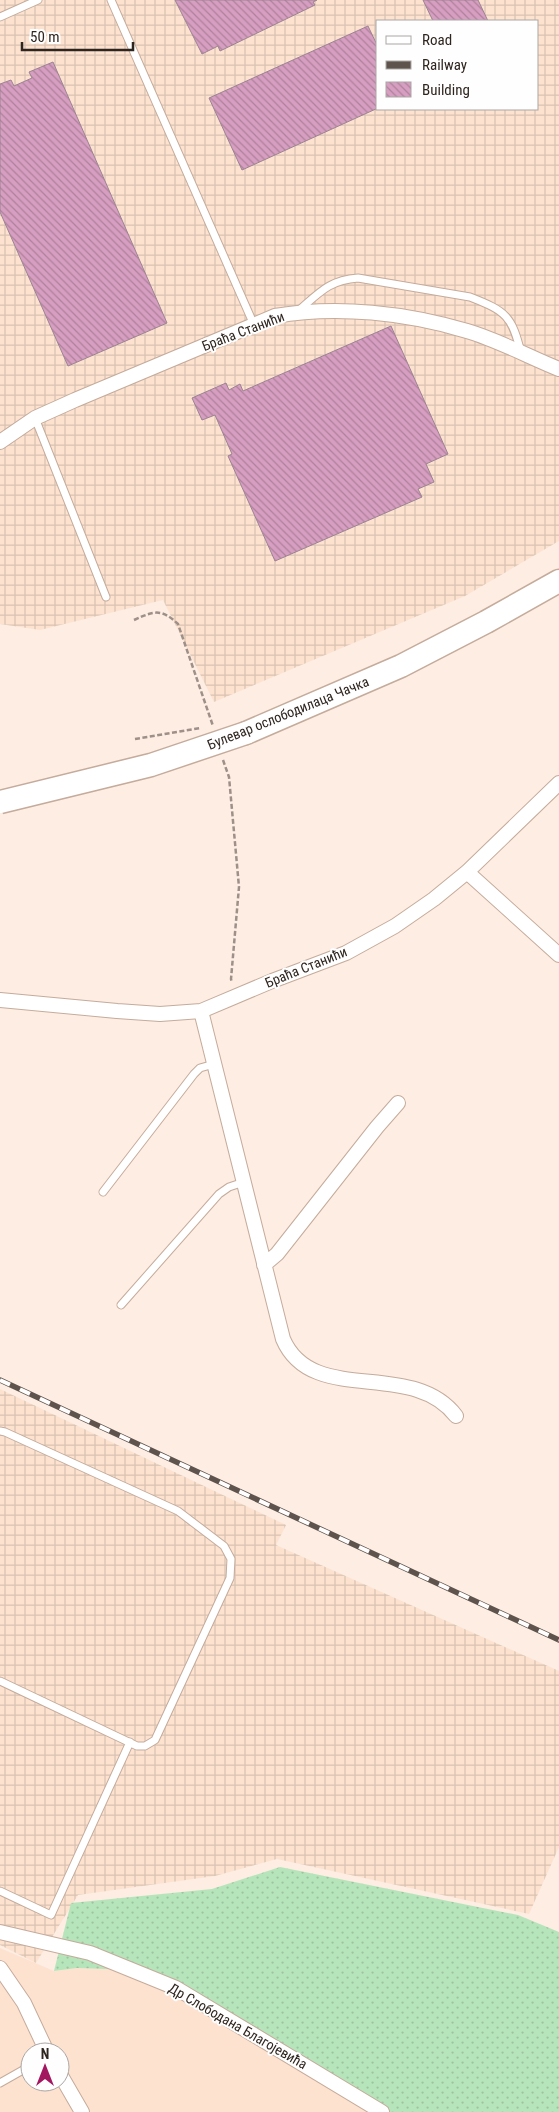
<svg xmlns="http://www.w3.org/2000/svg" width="559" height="2112" font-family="'Roboto Condensed',sans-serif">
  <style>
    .built { fill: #fde2d0; fill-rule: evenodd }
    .industrial { fill: url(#industrial-grid); fill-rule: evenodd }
    .grass { fill: url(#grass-dots) }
    .building { fill: url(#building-back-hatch); stroke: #9c8392 }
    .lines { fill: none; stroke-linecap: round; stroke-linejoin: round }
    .service-casing { stroke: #c5ab9b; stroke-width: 9 }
    .minor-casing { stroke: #c5ab9b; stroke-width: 16 }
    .primary-casing { stroke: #c5ab9b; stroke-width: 25 }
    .path { stroke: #9e9088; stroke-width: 2.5; stroke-dasharray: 5 2.5; stroke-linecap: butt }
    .service { stroke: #fff; stroke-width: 7 }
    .minor { stroke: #fff; stroke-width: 14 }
    .primary { stroke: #fff; stroke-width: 22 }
    .rail-casing { stroke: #5f544d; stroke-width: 5.5 }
    .rail { stroke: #fefefe; stroke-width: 4; stroke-dasharray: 11; stroke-linecap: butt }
    .primary-bridge-casing { stroke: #c5ab9b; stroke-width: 25; stroke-linecap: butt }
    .primary-bridge { stroke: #fff; stroke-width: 22 }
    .labels { text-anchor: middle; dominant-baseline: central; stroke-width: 4; stroke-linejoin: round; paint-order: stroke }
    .street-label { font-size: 14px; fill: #2f251f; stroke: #fefefe }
  </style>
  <defs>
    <pattern id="industrial-grid" width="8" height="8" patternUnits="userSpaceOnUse" patternTransform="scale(1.25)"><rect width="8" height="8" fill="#fde2d0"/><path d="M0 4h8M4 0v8" fill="none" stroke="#d9c2b2"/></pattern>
    <pattern id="grass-dots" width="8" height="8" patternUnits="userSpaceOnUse" patternTransform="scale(1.25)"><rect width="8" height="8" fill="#b6e5bb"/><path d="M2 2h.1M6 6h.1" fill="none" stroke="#9dc4a0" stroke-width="1.8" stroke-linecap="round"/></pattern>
    <pattern id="building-back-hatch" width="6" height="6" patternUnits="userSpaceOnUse" patternTransform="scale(1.25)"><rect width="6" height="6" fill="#d69ec1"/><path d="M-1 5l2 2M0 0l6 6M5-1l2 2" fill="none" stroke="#ae819c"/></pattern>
  </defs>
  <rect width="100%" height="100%" fill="#fdede3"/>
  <path class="built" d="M0 1948 54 1971 77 1968 132 1970 374 2112H0ZM30 2052H60V2082H30Z"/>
  <path class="industrial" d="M0 0H559V541L465 596 214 702 163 600 40 630 0 624ZM378 21H538V109H378Z
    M0 1389 286 1525 276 1545 559 1671V1847L529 1914 277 1859 215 1876 78 1895 36 1963 0 1945Z"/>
  <path class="grass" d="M280 1867 518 1915 559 1932V2112H374L132 1970 77 1968 54 1971 71 1903 212 1889Z"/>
  <path class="building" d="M175 0H317L313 2 315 5 220 51 218 46 202 54Z
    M423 0H478L488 21H433Z
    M368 26 378 47V108L242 170 209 98Z
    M53 62 167 323 68 366 0 212V84L11 80 14 86 32 78 29 72Z
    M391 326 448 454 426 464 434 482 418 489 422 497 275 561 228 456 232 454 215 415 202 420 192 398 226 383 229 390 240 384 243 391Z"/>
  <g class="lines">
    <g class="service-casing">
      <path id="service" d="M111 0 254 325
        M0 17 38 0
        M297 312C319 293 329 280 358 278L470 297C506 311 512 316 521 353
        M35 418 106 597
        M103 1192 194 1074 200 1068 214 1064
        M121 1305 219 1194 229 1187 244 1182
        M0 1431 5 1432 178 1511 224 1546 231 1559 230 1578 155 1740 145 1746H137L0 1681
        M0 1891 51 1915 130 1742
        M0 2083 30 2066"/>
    </g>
    <g class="minor-casing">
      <path id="minor" d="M0 442 35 418 75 400 275 316C337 305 407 313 467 331 498 340 529 357 559 369
        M467 872 559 955
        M0 1000 117 1011 160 1014 201 1011 272 981 346 953 395 926 434 899 467 872 559 783
        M201 1011 283 1339C312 1407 412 1358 456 1416
        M264 1265 277 1254 377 1127 398 1103
        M0 1932 90 1953 176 1988 382 2112
        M0 1968 24 2003 47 2052
        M60 2074 82 2112"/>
    </g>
    <g class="primary-casing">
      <path id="primary" d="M246 733 401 666 486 622 559 581"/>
    </g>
    <path class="path" d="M134 620C154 611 161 608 178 624L213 726
      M135 739 200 728
      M223 760 229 777 239 887 231 979 232 983"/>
    <use href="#service" class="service"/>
    <use href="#minor" class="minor"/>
    <use href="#primary" class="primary"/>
    <g class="rail-casing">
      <path id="rail" d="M0 1380 559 1640"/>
    </g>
    <use href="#rail" class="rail"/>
    <g class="primary-bridge-casing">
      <path id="primary-bridge" d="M0 802 151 765 246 733"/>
    </g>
    <use href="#primary-bridge" class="primary-bridge"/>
  </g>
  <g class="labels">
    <g class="street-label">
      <text transform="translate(243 331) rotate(-21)">Браћа Станићи</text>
      <text transform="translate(288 713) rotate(-22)">Булевар ослободилаца Чачка</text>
      <text transform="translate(306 967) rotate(-22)">Браћа Станићи</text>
      <text transform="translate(238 2026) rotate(30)">Др Слободана Благојевића</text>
    </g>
  </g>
  <rect x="376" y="20" width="162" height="90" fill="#fefefe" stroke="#aba7a5"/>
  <rect x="386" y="36" width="25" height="8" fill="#ffffff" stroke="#aba7a5"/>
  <text x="422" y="45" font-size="15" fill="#2f251f">Road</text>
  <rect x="386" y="61" width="25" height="8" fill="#5f544d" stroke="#aba7a5"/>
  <text x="422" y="70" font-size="15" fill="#2f251f">Railway</text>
  <rect x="386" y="82" width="25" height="15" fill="url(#building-back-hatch)" stroke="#aba7a5"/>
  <text x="422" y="95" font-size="15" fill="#2f251f">Building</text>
  <g transform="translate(45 2067)"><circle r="24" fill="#fefefe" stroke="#aba7a5"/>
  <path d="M0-4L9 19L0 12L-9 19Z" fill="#a31760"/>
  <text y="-8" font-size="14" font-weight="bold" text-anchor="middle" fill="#2f251f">N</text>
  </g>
  <path d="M22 42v8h111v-8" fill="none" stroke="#2f251f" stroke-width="2.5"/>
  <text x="30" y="42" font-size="15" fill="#2f251f" stroke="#fefefe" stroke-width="4" paint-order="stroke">50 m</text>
</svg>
